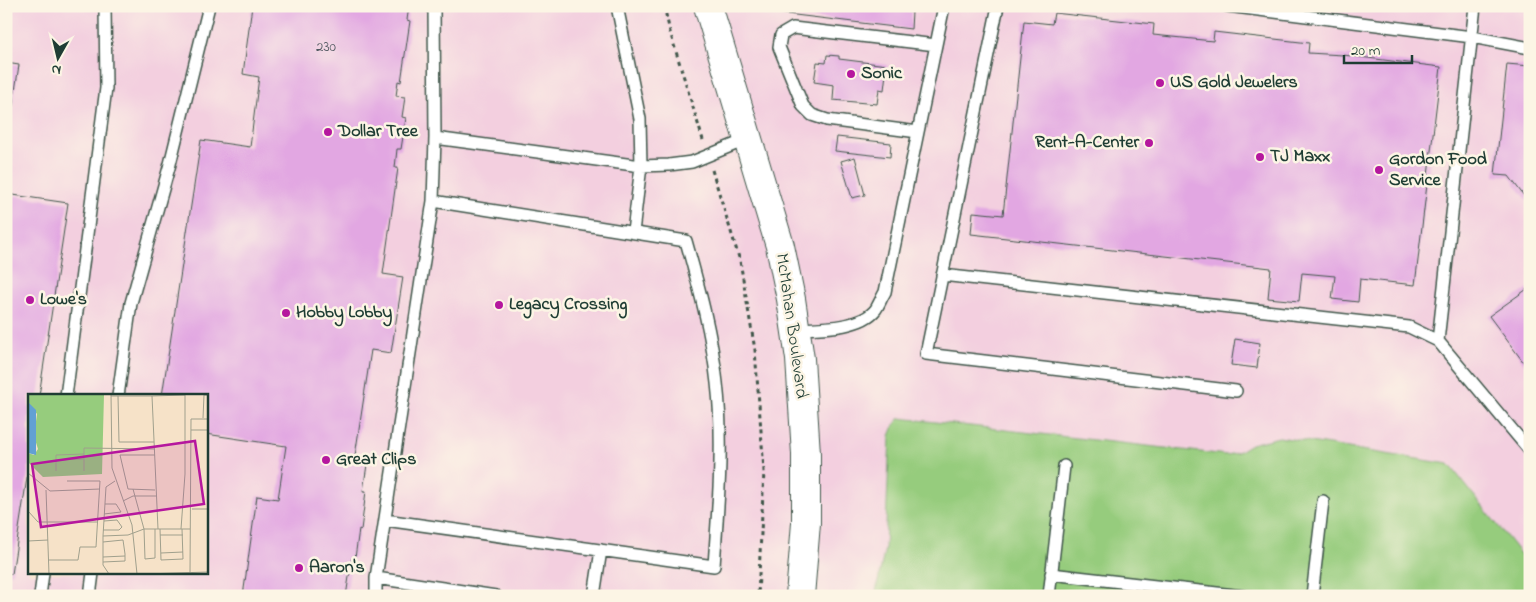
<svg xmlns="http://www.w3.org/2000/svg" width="1536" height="602" font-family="'Indie Flower',sans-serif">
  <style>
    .built { fill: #f3cfdf; fill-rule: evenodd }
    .green { fill: #96cc7d; stroke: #5a8458 }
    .building { fill: #e2a7e2 }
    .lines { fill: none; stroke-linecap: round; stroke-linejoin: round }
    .lane-casing { stroke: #3f564a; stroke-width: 14 }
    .secondary-casing { stroke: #3f564a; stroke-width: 30 }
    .path { stroke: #3f564a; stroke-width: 3; stroke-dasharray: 4 4; stroke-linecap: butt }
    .lane { stroke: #fff; stroke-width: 11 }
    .secondary { stroke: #fff; stroke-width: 28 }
    .poi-dot { fill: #b5179e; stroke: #fcf5e5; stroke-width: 2 }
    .labels { text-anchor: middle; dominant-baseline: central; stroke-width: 5; stroke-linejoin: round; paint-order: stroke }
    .number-label { font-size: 15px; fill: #505860 }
    .poi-label { font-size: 18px; font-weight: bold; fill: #1f3d34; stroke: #fcf5e5; text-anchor: start }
    .street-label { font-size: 18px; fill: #1f3d34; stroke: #fcf5e5 }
    .inset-road { fill: none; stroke: #a0a08d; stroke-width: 1 }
    .view { fill: #b5179e; fill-opacity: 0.15; stroke: #b5179e; stroke-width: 2.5 }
    .inset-edge { fill: none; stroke: #1f3d34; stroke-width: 2.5 }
  </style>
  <rect width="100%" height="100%" fill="#fcf5e5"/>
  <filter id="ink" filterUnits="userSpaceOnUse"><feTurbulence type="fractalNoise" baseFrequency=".02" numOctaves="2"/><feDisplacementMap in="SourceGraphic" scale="10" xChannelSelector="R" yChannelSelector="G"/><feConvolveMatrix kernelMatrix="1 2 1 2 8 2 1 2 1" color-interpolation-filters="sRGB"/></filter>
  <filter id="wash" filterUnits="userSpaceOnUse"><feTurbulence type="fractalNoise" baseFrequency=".0096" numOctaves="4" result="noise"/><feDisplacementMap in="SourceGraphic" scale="20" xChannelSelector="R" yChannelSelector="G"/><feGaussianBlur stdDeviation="1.12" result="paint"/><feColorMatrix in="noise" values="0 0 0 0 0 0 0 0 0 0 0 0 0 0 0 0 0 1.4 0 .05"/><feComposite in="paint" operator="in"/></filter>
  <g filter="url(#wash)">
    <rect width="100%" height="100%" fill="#f6e2c8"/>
    <path class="built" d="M6 6H1530V566L1449 464 1251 444 1238 452 1227 455 900 418 890 436 885 548 875 596H6ZM29 396H206V573H29Z"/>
    <path class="green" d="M900 418 1227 455 1238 452 1251 444 1279 437 1449 464 1530 566V596H875L885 548 890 436 894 426Z"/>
    <g id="blocks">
      <path class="building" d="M252 6H409L407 20 410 21 401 82 398 81 396 96 405 97 402 117 406 118 401 149H397L395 168H398L383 274 403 277 391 353 371 350 355 456 368 458 363 491H366L361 530 359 529 355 558H352L346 596H243L257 496 278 499 286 446 206 434V396H162L201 140 250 147 259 77 243 74Z
        M769 6H861L912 12 911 29 770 12Z
        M1054 13 1154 24 1153 35 1213 41 1214 32 1309 43 1308 53 1343 55 1441 67 1415 285 1360 279 1358 302 1332 299 1335 276 1302 273 1299 301 1268 298 1271 268 971 234 973 212 1003 215 1024 21 1052 24Z
        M827 55 839 56V59L887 65 884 90 879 89 877 104 833 100 834 85 814 82 817 62 826 63Z
        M6 63 19 65 7 143H6Z
        M1507 64 1530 66V204L1509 176 1495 175Z
        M837 137 891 143 890 157 835 151Z
        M855 157 865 195 852 198 841 161Z
        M6 194 68 203 39 396H29V465L12 574 6 573Z
        M1530 287V371L1489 316Z
        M1235 339 1260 343 1257 368 1231 365Z"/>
    </g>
  </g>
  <g filter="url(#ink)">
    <use href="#blocks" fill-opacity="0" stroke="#3f564a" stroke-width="1"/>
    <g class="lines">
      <g class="lane-casing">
        <path id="lane" d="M617 6 640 119 641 166 633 232
          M998 6 926 354 1236 391
          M1227 6 1472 37 1530 48
          M918 132 827 120 812 115 803 106 779 47 781 35 793 28 936 45
          M435 138 641 166 669 165 692 162 748 139
          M942 275 1409 327 1438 341 1530 451
          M796 329C818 328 861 329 876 309 879 304 882 297 885 292L944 6
          M1438 341 1475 6
          M66 396 106 88 105 6
          M118 396 131 303 170 164 209 6
          M385 520 714 566C718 506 724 443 717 383 712 335 699 287 686 241L433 201
          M1051 574 1243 596
          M376 578 496 596
          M40 596 43 573
          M90 596 93 573
          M376 596V578L433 201 435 138 434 6
          M594 596 601 550
          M1049 596 1064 466
          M1312 596 1323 501"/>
      </g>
      <g class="secondary-casing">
        <path id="secondary" d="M708 6 780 246 791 299 800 359 806 454V523L800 596"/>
      </g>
      <path class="path" d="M664 6 670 32 703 140
        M712 170 740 261 755 350 764 471 758 596"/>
      <use href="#lane" class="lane"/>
      <use href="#secondary" class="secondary"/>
    </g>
  </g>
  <g class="poi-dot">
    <circle cx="851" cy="74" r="5"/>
    <circle cx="1160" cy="83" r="5"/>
    <circle cx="328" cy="132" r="5"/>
    <circle cx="1149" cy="143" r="5"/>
    <circle cx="1260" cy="157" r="5"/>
    <circle cx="1379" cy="170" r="5"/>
    <circle cx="30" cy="300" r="5"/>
    <circle cx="499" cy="305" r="5"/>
    <circle cx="286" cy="313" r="5"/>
    <circle cx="326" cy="460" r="5"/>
    <circle cx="299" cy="568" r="5"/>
  </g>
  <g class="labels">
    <g class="number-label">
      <text x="326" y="47">230</text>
    </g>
    <g class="poi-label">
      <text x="861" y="74">Sonic</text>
      <text x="1170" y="83">US Gold Jewelers</text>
      <text x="338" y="132">Dollar Tree</text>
      <text x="1139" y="143" text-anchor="end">Rent-A-Center</text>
      <text x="1270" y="157">TJ Maxx</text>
      <text x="1389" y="160">Gordon Food<tspan x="1389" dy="21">Service</tspan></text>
      <text x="40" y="300">Lowe's</text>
      <text x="509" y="305">Legacy Crossing</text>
      <text x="296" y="313">Hobby Lobby</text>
      <text x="336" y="460">Great Clips</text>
      <text x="309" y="568">Aaron's</text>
    </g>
    <g class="street-label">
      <text transform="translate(791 326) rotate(82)">McMahan Boulevard</text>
    </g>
  </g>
  <g transform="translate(28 394)">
    <rect width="180" height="180" fill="#f6e2c8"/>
    <path d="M0 0H76L74 80 15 83 0 68V59L6 61 10 55 6 42 9 20 0 8Z" fill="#96cc7d"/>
    <path d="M0 8 8 16V61L0 59Z" fill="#62a0d3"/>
    <path class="inset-road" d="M83 0 84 74 104 131 109 180M83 2H124L130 135M90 2 91 48H126M124 2 157 1V80L153 135M175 24 176 1H180M163 36H180M28 66 56 65M28 77V61L56 60M56 77V54L127 55M0 79 22 97 72 95M105 95 116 135 117 165 127 164V135M18 96 21 180M127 96 100 95 92 61H127M95 107 105 102H128M164 115H180M0 117 10 128H70M76 120 93 118 88 110H77M132 135 133 166 155 165 154 135M75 136H91L94 133 89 126 76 127M132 141H155M75 142 100 141 116 135H162M0 147 20 146M75 148 95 146 97 160V167L75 168M133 159 155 158M75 163 97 162M20 166H50L52 153H68L72 87H39M162 179 163 25H180M81 180 75 171V142L78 93 87 87M117 180 180 178"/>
    <path class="view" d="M167 47 176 110 13 133 4 70Z"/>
    <rect width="180" height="180" class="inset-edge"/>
  </g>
  <rect width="1536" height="602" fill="none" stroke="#fcf5e5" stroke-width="25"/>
  <g transform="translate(58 58) rotate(188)" stroke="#fcf5e5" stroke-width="4" paint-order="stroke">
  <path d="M0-4L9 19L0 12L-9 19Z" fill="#1f3d34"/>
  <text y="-8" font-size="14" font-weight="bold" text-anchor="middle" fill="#1f3d34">N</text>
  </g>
  <path d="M1344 55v8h68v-8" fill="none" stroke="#1f3d34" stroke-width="2.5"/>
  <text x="1351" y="55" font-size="15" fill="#1f3d34" stroke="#fcf5e5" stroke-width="4" paint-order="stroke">20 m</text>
</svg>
